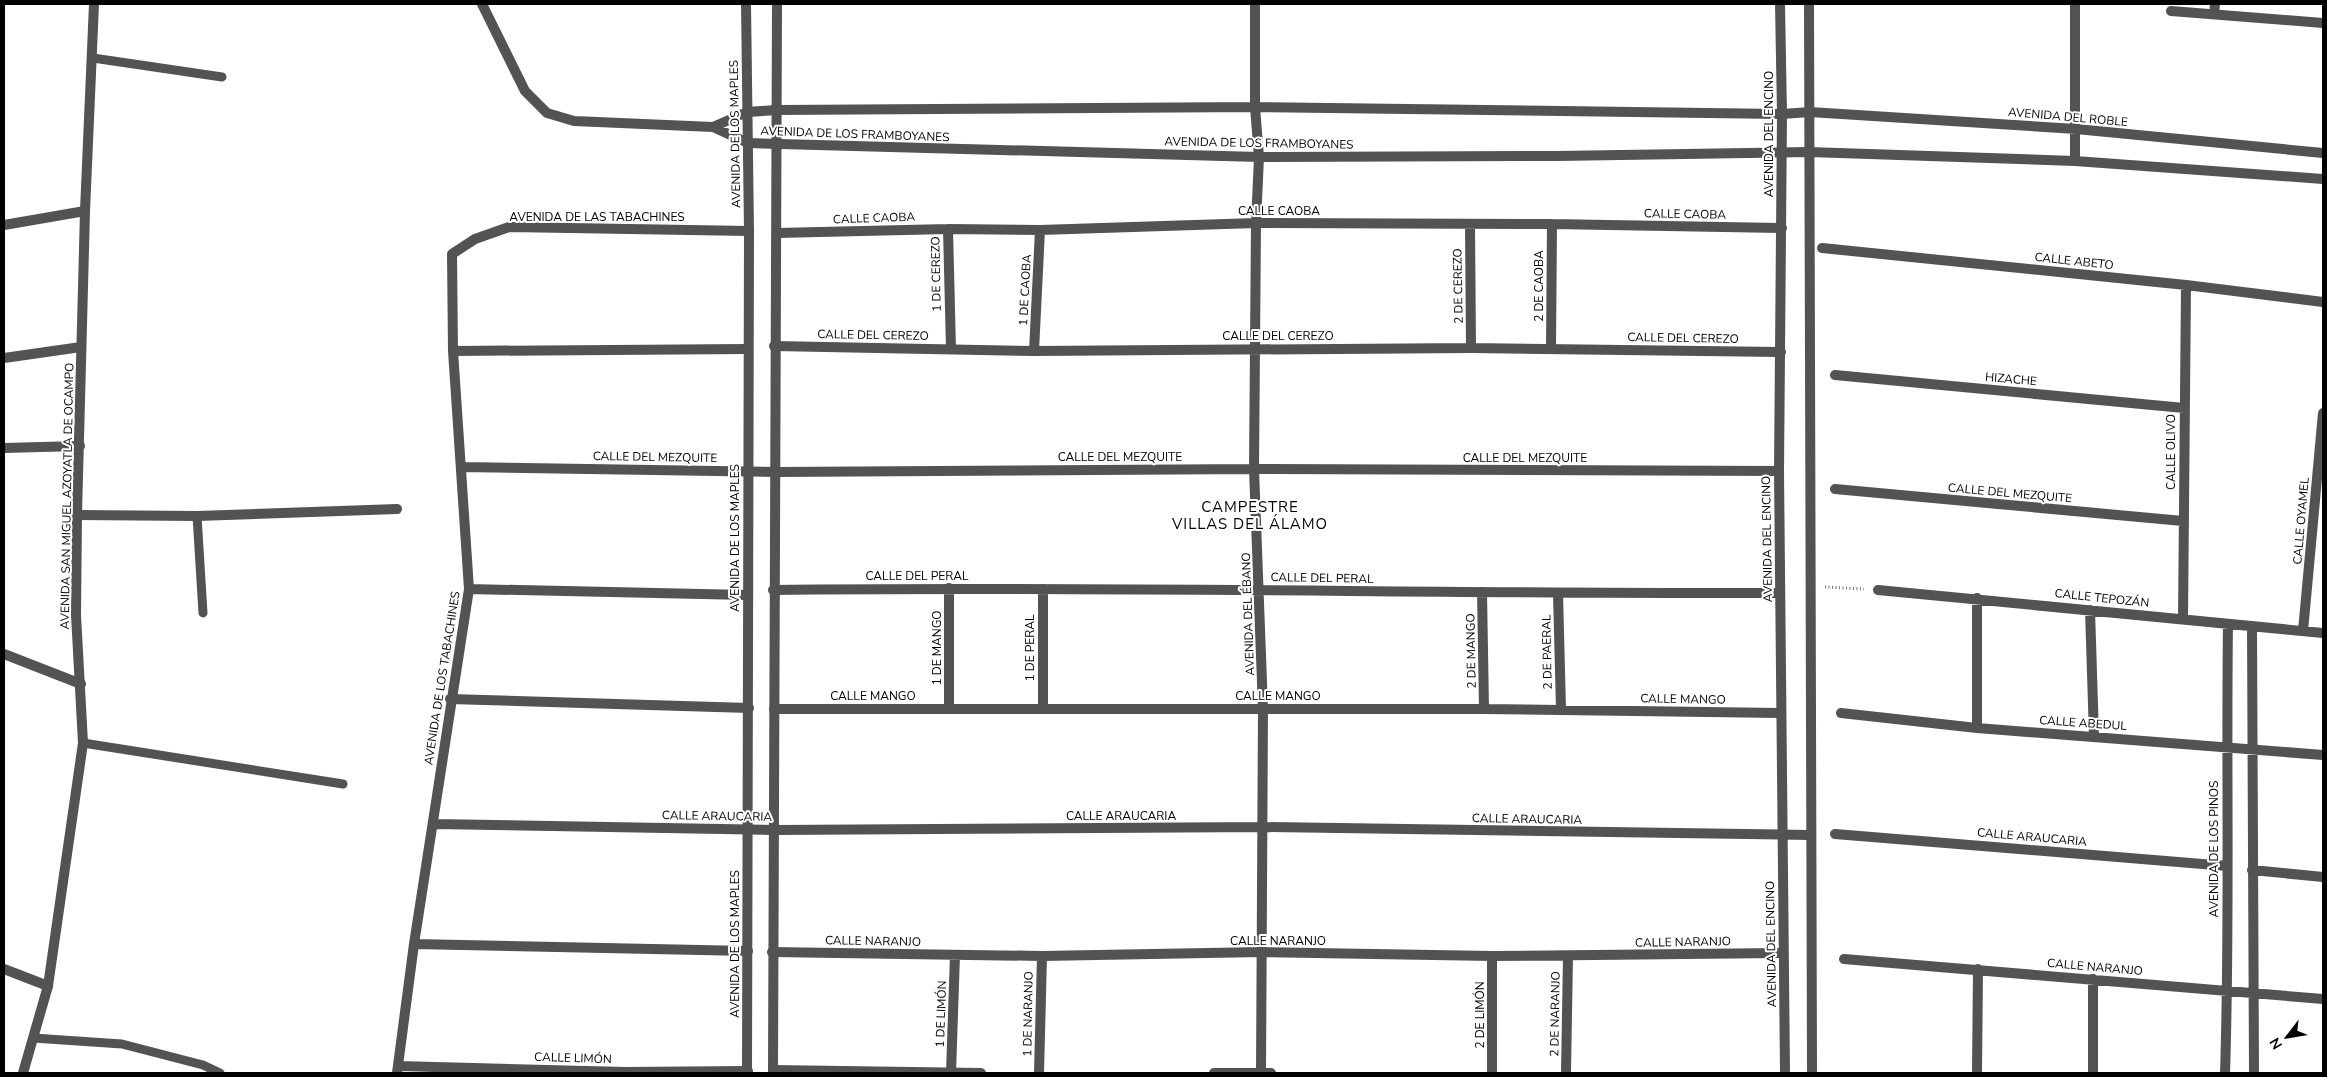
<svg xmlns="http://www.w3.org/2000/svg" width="2327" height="1077" font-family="'Nunito Sans',sans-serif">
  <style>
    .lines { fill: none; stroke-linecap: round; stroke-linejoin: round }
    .path { stroke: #757575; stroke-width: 3; stroke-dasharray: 1 2.5; stroke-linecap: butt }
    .service { stroke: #535353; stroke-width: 9 }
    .minor { stroke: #535353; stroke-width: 10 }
    .tertiary { stroke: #535353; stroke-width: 10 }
    .labels { text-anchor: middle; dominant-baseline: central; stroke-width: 4; stroke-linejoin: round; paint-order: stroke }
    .street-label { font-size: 12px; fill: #000; stroke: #fff }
    .quarter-label { font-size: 15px; letter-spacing: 1px; fill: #000; stroke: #fff }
  </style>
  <rect width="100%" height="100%" fill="#fff"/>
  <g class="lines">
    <path class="path" d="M1825 587 1864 589"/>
    <path class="service" d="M93 58 222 77
      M197 516 203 613
      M83 743 343 784
      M33 1038 122 1044 203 1065 220 1073"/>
    <path class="minor" d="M482 4 525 91 547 113 574 121 713 127 748 143 1259 157 1557 156 1809 152 2075 161 2323 179
      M1255 4V107L1259 157 1256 223 1254 469 1263 709 1261 1073
      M2075 4V161
      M2171 11 2323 23
      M2214 14 2215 4
      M713 127 747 112 777 110 1255 107 1782 114 1810 112 2076 129 2323 153
      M1470 224 1471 348
      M4 225 85 211
      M948 229 951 349
      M777 233 948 229 1040 230 1256 223 1552 224 1782 228
      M1822 248 2186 285 2323 302
      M774 346 1034 351 1471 348 1781 352
      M1551 348 1552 224
      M453 351 747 349
      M1034 351 1040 230
      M4 358 81 347
      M1835 375 2184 408
      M4 448 80 446
      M461 467 776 472 1254 469 1779 471
      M1835 489 2183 521
      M77 515 197 516 397 509
      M949 588V707
      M469 589 747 595
      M773 590C1109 586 1445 594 1780 593
      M1878 590 2323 633
      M1482 592 1484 709
      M1558 593 1561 710
      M2090 610 2094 736
      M2183 619 2186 285
      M2252 626 2254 1073
      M2303 631 2323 413
      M4 654 81 684
      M450 699 749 708
      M1043 707V589
      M774 709H1484L1781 713
      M1841 713 1977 728 2323 755
      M1977 728V598
      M434 824 775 830 1263 827 1810 835
      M1835 834 2227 866
      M2252 870 2323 877
      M414 944 748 951
      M772 952 1042 956 1262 952 1492 956 1783 953
      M1492 956V1073
      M1844 959 2323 999
      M4 969 48 986
      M2093 979V1073
      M398 1066 625 1072 748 1071
      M773 1070 981 1073
      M397 1073 414 944 469 589 453 351 452 254 475 239 509 227 749 231
      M951 1073 955 955
      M1039 1073 1042 956
      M1214 1073H1271
      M1566 1073 1568 956
      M1977 1073 1978 969
      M2225 1073C2230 923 2226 774 2228 624"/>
    <path class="tertiary" d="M746 4 749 231 747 1073
      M1780 4 1782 114 1779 471 1785 1073
      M1809 4 1812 1073
      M23 1073 48 986 83 743 76 615 77 515 85 211 94 4
      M773 1073 777 4"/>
  </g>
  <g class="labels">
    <g class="street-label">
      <text transform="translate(2068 117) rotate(5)">AVENIDA DEL ROBLE</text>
      <text transform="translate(735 134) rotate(-91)">AVENIDA DE LOS MAPLES</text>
      <text transform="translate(855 134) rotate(2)">AVENIDA DE LOS FRAMBOYANES</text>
      <text transform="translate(1769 134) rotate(-90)">AVENIDA DEL ENCINO</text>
      <text transform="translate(1259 143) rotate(1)">AVENIDA DE LOS FRAMBOYANES</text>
      <text x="1279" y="211">CALLE CAOBA</text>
      <text transform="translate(1685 214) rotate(1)">CALLE CAOBA</text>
      <text x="597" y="217">AVENIDA DE LAS TABACHINES</text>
      <text transform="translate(874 218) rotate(-2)">CALLE CAOBA</text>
      <text transform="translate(2074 261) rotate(6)">CALLE ABETO</text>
      <text transform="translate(936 274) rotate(-91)">1 DE CEREZO</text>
      <text transform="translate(1458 286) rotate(-91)">2 DE CEREZO</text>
      <text transform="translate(1539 286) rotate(-90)">2 DE CAOBA</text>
      <text transform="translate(1025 290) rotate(-87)">1 DE CAOBA</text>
      <text transform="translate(873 335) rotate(1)">CALLE DEL CEREZO</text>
      <text x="1278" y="336">CALLE DEL CEREZO</text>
      <text transform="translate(1683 338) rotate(1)">CALLE DEL CEREZO</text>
      <text transform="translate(2011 379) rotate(5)">HIZACHE</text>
      <text transform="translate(2171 452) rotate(-90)">CALLE OLIVO</text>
      <text transform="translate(655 457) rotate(1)">CALLE DEL MEZQUITE</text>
      <text x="1120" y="457">CALLE DEL MEZQUITE</text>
      <text x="1525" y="458">CALLE DEL MEZQUITE</text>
      <text transform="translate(2010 493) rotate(5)">CALLE DEL MEZQUITE</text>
      <text transform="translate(67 496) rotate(-89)">AVENIDA SAN MIGUEL AZOYATLA DE OCAMPO</text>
      <text transform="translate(2301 521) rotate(-85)">CALLE OYAMEL</text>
      <text transform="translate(735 538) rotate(-90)">AVENIDA DE LOS MAPLES</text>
      <text transform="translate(1767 539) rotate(-91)">AVENIDA DEL ENCINO</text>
      <text x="917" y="576">CALLE DEL PERAL</text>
      <text transform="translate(1322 578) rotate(1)">CALLE DEL PERAL</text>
      <text transform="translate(2102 598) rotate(6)">CALLE TEPOZÁN</text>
      <text transform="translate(1248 614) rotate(-92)">AVENIDA DEL ÉBANO</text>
      <text transform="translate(937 648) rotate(-90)">1 DE MANGO</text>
      <text transform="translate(1030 648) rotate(-90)">1 DE PERAL</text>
      <text transform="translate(1471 651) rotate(-91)">2 DE MANGO</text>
      <text transform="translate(1547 652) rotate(-91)">2 DE PAERAL</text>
      <text transform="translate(442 678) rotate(-81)">AVENIDA DE LOS TABACHINES</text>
      <text x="873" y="696">CALLE MANGO</text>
      <text x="1278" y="696">CALLE MANGO</text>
      <text transform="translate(1683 699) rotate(1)">CALLE MANGO</text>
      <text transform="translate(2083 723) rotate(4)">CALLE ABEDUL</text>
      <text transform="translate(717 816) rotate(1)">CALLE ARAUCARIA</text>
      <text x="1121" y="816">CALLE ARAUCARIA</text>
      <text transform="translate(1527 819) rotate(1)">CALLE ARAUCARIA</text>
      <text transform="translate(2032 837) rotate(5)">CALLE ARAUCARIA</text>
      <text transform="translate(2214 849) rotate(-90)">AVENIDA DE LOS PINOS</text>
      <text transform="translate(873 941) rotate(1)">CALLE NARANJO</text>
      <text x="1278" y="941">CALLE NARANJO</text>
      <text transform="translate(1683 942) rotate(-1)">CALLE NARANJO</text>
      <text transform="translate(735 944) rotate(-90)">AVENIDA DE LOS MAPLES</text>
      <text transform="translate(1771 944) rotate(-91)">AVENIDA DEL ENCINO</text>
      <text transform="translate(2095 967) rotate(5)">CALLE NARANJO</text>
      <text transform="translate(941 1014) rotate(-88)">1 DE LIMÓN</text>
      <text transform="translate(1028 1014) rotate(-89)">1 DE NARANJO</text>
      <text transform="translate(1555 1014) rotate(-89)">2 DE NARANJO</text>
      <text transform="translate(1480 1015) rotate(-90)">2 DE LIMÓN</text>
      <text transform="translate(573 1058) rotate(2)">CALLE LIMÓN</text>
    </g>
    <g class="quarter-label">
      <text x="1250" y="507">CAMPESTRE<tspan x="1250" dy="17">VILLAS DEL ÁLAMO</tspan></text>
    </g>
  </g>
  <rect width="2327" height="1077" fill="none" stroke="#000000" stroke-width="10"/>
  <g transform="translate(2287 1037) rotate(239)" stroke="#ffffff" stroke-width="4" paint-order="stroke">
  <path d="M0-4L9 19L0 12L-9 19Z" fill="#000000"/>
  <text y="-8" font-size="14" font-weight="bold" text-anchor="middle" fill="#000000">N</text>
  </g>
</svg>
